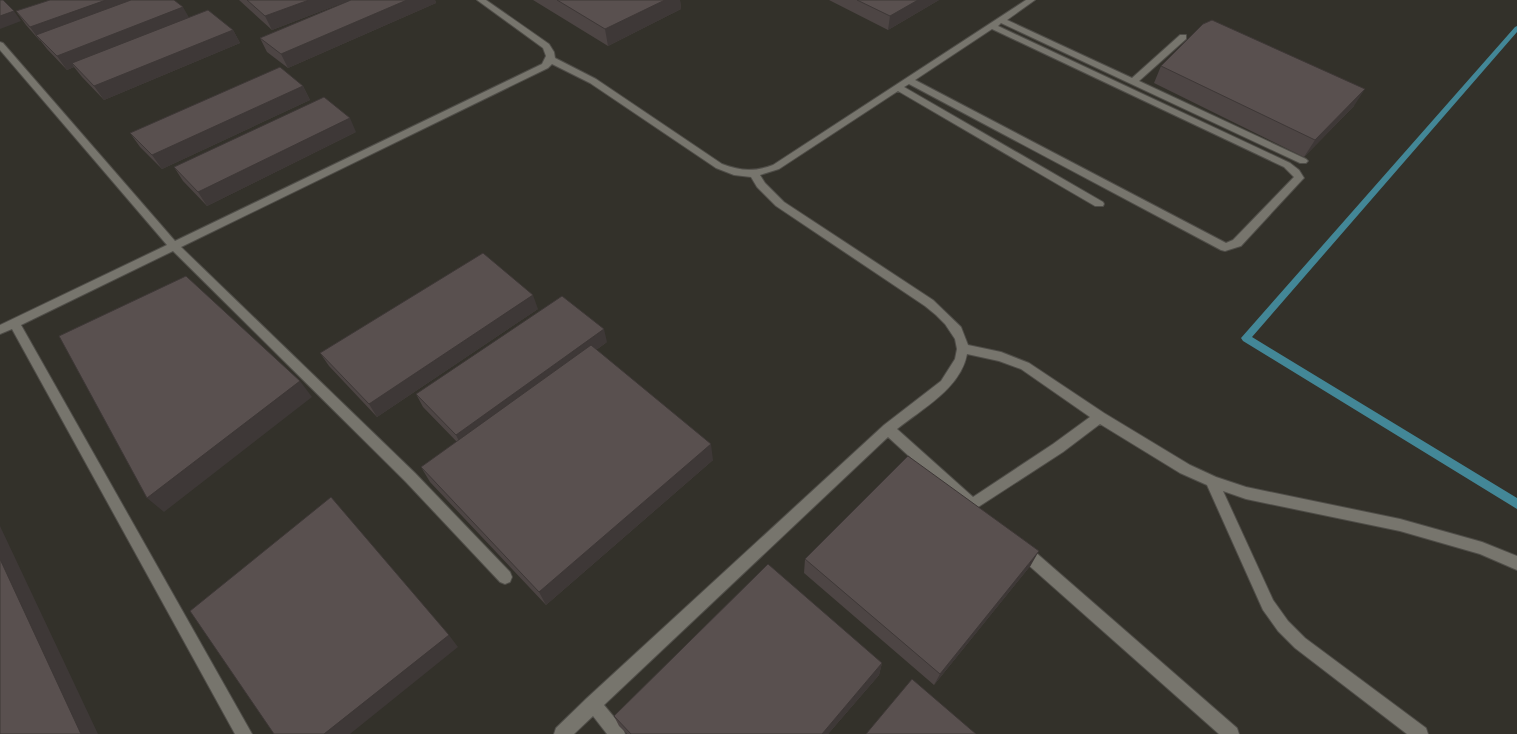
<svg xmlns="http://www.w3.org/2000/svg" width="1517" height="734" font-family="Helvetica,sans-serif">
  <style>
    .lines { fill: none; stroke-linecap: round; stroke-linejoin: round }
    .stream { fill: #438797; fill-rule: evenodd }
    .minor-casing { stroke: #4f4d48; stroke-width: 2 }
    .minor { fill: #77756d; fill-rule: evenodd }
    .wall { fill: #4d4544 }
    .shaded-wall { fill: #3e3837 }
    .building { fill: #59504f; stroke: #3e3837 }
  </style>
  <rect width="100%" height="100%" fill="#33312a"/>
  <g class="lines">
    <path class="stream" d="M1517 26V32L1252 337 1517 498V509L1243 341 1241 338 1515 27Z"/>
    <g class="minor-casing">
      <path id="minor" d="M477 0H486L549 44 554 52 555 58 596 79 722 164C740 171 755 172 773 165L1026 0H1035L1007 20 1132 78 1180 35H1186V39L1139 81 1306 159 1308 161 1306 163H1300L1001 23 998 26 1290 163 1299 170 1304 178 1302 180 1241 246 1225 251 1221 250 909 84 904 87 1103 202 1104 204 1103 206H1095L898 91 779 169 760 175 765 183 784 202 933 300 961 327 968 345 1001 352 1029 363 1104 413 1190 465 1216 477 1246 487 1400 519 1482 542 1517 556V570L1480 554 1400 531 1246 499 1223 491 1273 600 1288 621 1305 638 1426 728 1428 734H1407L1295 648 1278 631 1263 610 1207 485 1180 473 1100 424 1063 452 972 511 967 509 888 437 604 705 623 728 625 734H607L593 716 574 734H554L556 728 587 698 884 425 941 381 955 359 957 349 955 339 945 324 936 315 925 306 776 206 757 187 751 177 734 175 716 168 590 83 552 64 548 68 181 247 415 473 510 572 512 577 510 582 505 584 500 582 405 481 173 251 21 325 252 734H235L12 329 0 334V325L167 245 0 50V42L3 43 175 241 542 64 546 56 543 48ZM992 29 1284 167 1294 177 1233 240 1226 243 915 80ZM967 354 999 361 1021 369 1090 417 1053 444 973 497 897 429C922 409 961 388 967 354Z
        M1021 543 1026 544 1237 728 1239 734H1219L1016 554 1014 549 1016 544Z"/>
    </g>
    <use href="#minor" class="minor"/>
  </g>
  <path class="wall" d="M239 0H350L272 30Z
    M351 0H435L436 3 288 68 267 52 260 38Z
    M533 0H680L681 9 608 46Z
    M829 0H939L888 30Z
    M16 11 189 18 233 30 240 43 104 100 82 77 74 67 67 70 47 49 40 40V41L26 25Z
    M1161 66 1354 106 1304 157 1154 83Z
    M303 86 310 100 162 169 140 147 130 133Z
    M356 132 207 206 183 181 174 167Z
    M538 309 377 417 329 366 320 353Z
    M607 342 596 350 713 460 546 605 430 482 421 467 457 442 423 407 416 394Z
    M805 559 1031 565 934 685 804 573Z
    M882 663 879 675 828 734H627L619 726 614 716Z"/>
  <path class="shaded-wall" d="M106 0H153L36 35 40 40V41L30 27Z
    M309 0H350L272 30 265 16Z
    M407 0H435L436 3 288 68 281 54Z
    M665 0H680L681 9 608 46 605 29Z
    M918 0H939L888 30 890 16Z
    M183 7 191 21 72 63 74 67 67 70 57 56Z
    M14 11 21 21 0 29V16Z
    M233 30 240 43 104 100 94 86Z
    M303 86 310 100 162 169 152 155Z
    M1365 89 1354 106 1304 157 1315 140Z
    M350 118 356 132 207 206 198 192Z
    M533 295 538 309 377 417 369 404Z
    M604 329 607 342 462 447 456 435Z
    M300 381 312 397 164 512 147 498Z
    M711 444 713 460 546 605 539 592Z
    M0 526 98 734H81L0 559Z
    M1039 551 1031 565 934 685 940 674Z
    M449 635 458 647 350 734H324Z
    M882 663 879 675 828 734H822Z"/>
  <path class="building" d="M0 0H3L14 11 0 16Z
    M50 0H106L30 27 16 11Z
    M131 0H174L183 7 57 56 36 35Z
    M247 0H309L265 16Z
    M351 0H407L281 54 260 38Z
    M557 0H665L605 29Z
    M857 0H918L890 16Z
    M208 10 233 30 94 86 72 63Z
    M1212 20 1365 89 1315 140 1161 66 1203 24Z
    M280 67 303 86 152 155 130 133Z
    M324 97 350 118 198 192 174 167Z
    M483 253 533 295 369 404 320 353Z
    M186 276 300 381 147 498 59 336Z
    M562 296 604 329 456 435 416 394Z
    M591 345 711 444 539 592 421 467Z
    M908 456 1039 551 940 674 805 559Z
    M331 497 449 635 324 734H274L190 611Z
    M0 559 81 734H0Z
    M768 564 882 663 822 734H631L614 716Z
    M912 679 976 734H866Z"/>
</svg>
